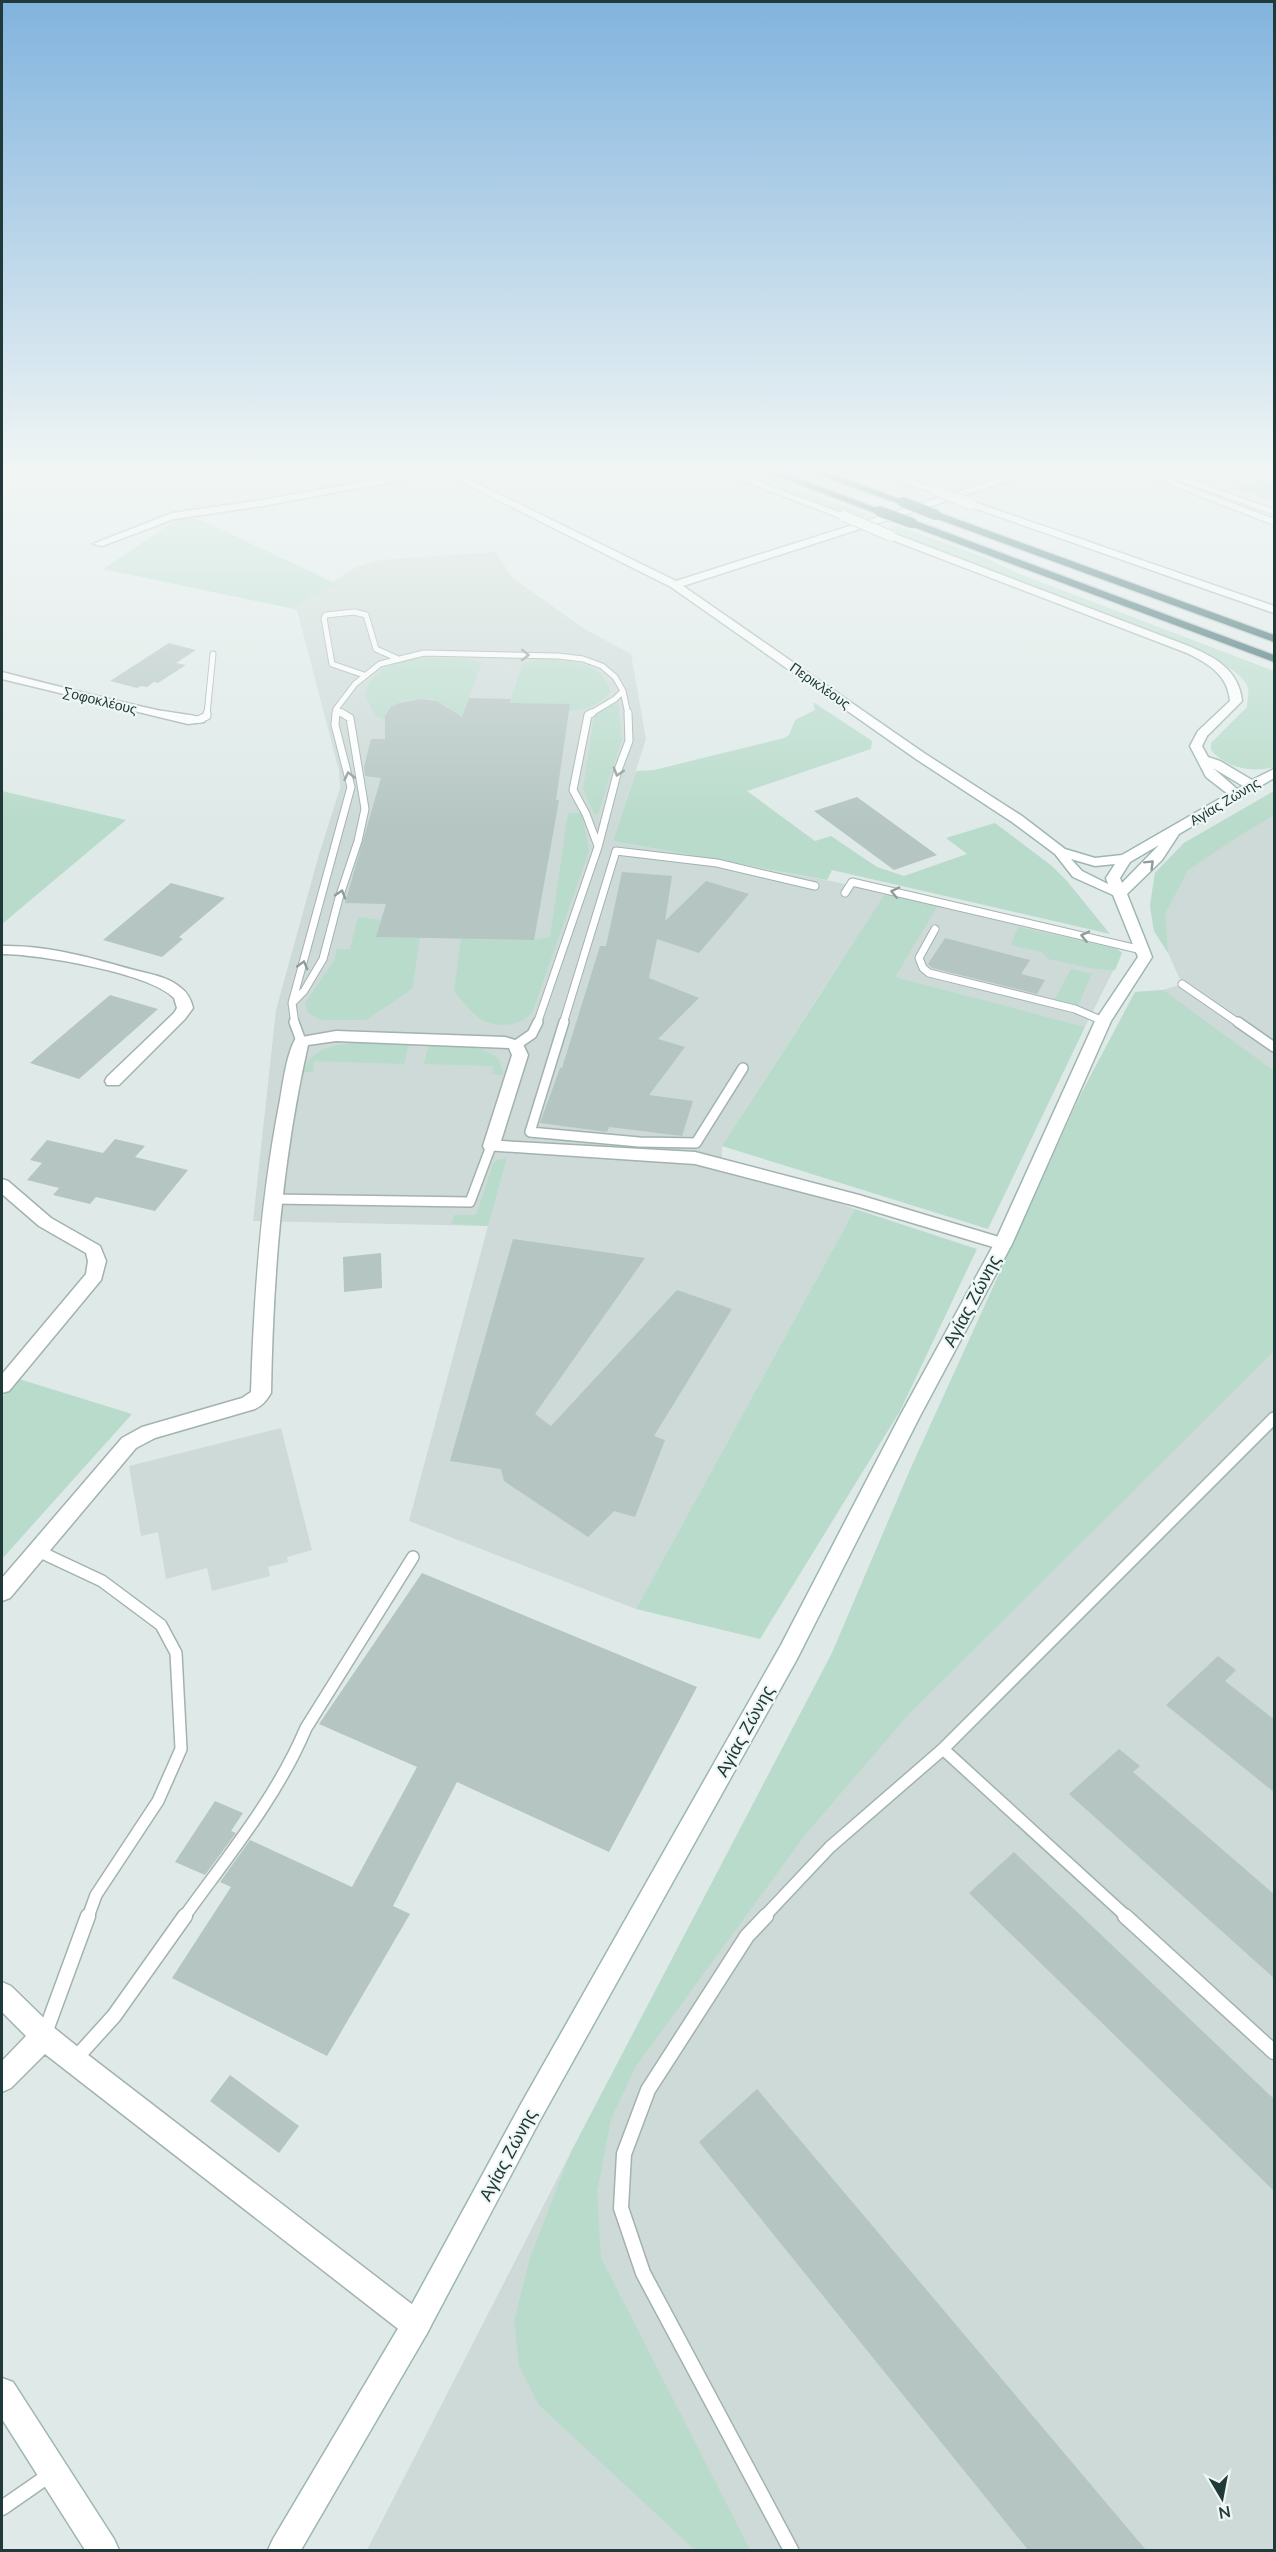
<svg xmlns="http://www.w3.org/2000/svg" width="1276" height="2552" font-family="'Nunito Sans',sans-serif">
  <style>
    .built { fill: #cddad7 }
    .green { fill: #b8dbcb }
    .building { fill: #b4c5c2 }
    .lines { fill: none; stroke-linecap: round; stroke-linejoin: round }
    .lane-far4-casing { stroke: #a2b2b0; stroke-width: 7 }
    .lane-far3-casing { stroke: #a2b2b0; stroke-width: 9 }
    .lane-far2-casing { stroke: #a2b2b0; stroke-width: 12 }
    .lane-far1-casing { stroke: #a2b2b0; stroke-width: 14 }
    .lane-casing { stroke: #a2b2b0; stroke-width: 17 }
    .street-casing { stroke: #a2b2b0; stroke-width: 3 }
    .secondary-casing { stroke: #9eb6b3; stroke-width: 3 }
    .highway-casing { stroke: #bcc4c4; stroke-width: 3 }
    .lane-far4 { stroke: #fff; stroke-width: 5 }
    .lane-far3 { stroke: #fff; stroke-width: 7 }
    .lane-far2 { stroke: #fff; stroke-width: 9 }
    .lane-far1 { stroke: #fff; stroke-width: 11 }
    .lane { stroke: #fff; stroke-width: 14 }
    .street { fill: #fff; fill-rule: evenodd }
    .secondary { fill: #fff; fill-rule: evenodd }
    .highway { fill: #2d6265; fill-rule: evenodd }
    .street-bridge-casing { stroke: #a2b2b0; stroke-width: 12; stroke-linecap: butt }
    .secondary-bridge-casing { stroke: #9eb6b3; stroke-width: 12; stroke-linecap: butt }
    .highway-bridge-casing { stroke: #bcc4c4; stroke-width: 12; stroke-linecap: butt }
    .street-bridge { stroke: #fff; stroke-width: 10 }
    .secondary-bridge { stroke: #fff; stroke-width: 10 }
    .highway-bridge { stroke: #2d6265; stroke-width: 10 }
    .oneway { stroke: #909c9c }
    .labels { text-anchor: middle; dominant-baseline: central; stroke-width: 4.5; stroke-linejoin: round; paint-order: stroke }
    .far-street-label { font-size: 14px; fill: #203a3a; stroke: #eff7f5 }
    .near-street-label { font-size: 18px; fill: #203a3a; stroke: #eff7f5 }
  </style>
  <rect width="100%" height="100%" fill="#dfeae8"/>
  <path class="built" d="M495 552 513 578 583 628 631 654 646 739 613 841 836 882 1117 949 1122 953 1085 1027 840 963 722 1146V1162L855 1209 636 1609 409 1521 488 1226 253 1221 276 1010 318 858 340 788 339 771 297 610 290 608 336 584 333 582 354 568 380 560Z
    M1274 791V2550H367L571 2152 832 1653 910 1470 1081 1094 1135 992 1163 990 1182 984 1168 953 1154 931 1150 906 1155 873 1184 843Z
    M281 1428 312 1550 287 1557 288 1562 268 1567 270 1576 212 1591 207 1568 166 1579 158 1532 141 1536 129 1466Z"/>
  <path class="green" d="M726 470H749L869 515 855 520Z
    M182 516 203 521 337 584 290 608 103 569Z
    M898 526 986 558 1017 573 1274 671V767C1253 773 1225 768 1211 750V743L1247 707C1247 702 1249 693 1248 688 1241 668 1201 653 1184 645L886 530Z
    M423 658H466L482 663 462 716 458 717C453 713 449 707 443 704 427 695 393 697 385 715L386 721 374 714 365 694C372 667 398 660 423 658Z
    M538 659C561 660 607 661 610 692 586 722 541 708 510 703L522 664Z
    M813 702 872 741 871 749 747 791 815 841 831 836 877 867 904 876 967 854 946 838 995 823 1052 866 1067 881 1110 934 832 870 827 880 613 841 636 771 654 770 784 738 789 735 795 720 815 710Z
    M615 703H618L622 739 598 814H594L583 789 594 718 595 715Z
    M2 791 126 820 2 924Z
    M1274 791V815L1242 834 1188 870 1165 914 1168 953 1154 931 1150 906 1155 873 1184 843Z
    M568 813H582L589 851 533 1010C525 1026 496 1029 481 1019 471 1013 462 1000 454 991L461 939 534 940 550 937Z
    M885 894 938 905 895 977 1085 1027 988 1229 722 1146Z
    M358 917 381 920 376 937 420 938 412 989 366 1020H321L308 1013 305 1003 334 961 337 949H350Z
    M1018 927 1117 949 1122 953 1115 970 1095 969 1048 959 1042 952 1011 945Z
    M1071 969 1092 974 1077 1007 1054 1001Z
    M1163 990 1274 1071V1351L908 1715 805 1835 636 2066 611 2119 597 2192 601 2258 750 2550H695L539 2405 519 2366 514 2321 530 2258 571 2152 832 1653 910 1470 1081 1094 1135 992Z
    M359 1042 409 1043 404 1064 314 1061 313 1072H304C309 1048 338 1044 359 1042Z
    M429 1044C455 1045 478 1043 499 1059L504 1075 492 1074 494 1066 424 1064Z
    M507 1157 488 1226 452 1224 454 1215H476L494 1162Z
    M855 1209 977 1249 900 1411 760 1639 636 1609Z
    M19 1379 132 1414 2 1559V1397Z"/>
  <path class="building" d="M1262 479 1275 483V502L1234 488Z
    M169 643 196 650 176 663 186 665 158 683 154 682 147 687 141 686 137 688 110 681Z
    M469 698 511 699 510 703 570 704 556 800H559L534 940 376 937 386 904 345 903 381 778 365 776 364 767 371 739H385V715L391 707 399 703 420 699 437 701 462 717Z
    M857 797 937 855 894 870 814 811Z
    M622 872 672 876 665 921 706 881 749 894 699 953 657 939 649 978 699 998 658 1039 685 1047 649 1095 693 1101 682 1136 609 1127 607 1132 540 1123 560 1068H562L600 946H606Z
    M171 883 225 898 179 937 183 939 162 957 103 940Z
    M945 938 1030 960 1021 974 1045 980 1037 994 932 968 928 964Z
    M110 995 158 1009 79 1079 30 1063Z
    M115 1139 145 1146 135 1157 188 1170 155 1211 96 1197 90 1204 53 1195 59 1188 27 1180 42 1163 30 1160 47 1140 103 1153Z
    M513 1239 645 1258 535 1414 551 1426 677 1290 732 1309 654 1436 665 1440 635 1517 614 1511 588 1537 504 1481 501 1469 450 1461Z
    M381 1253 382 1288 344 1292 343 1257Z
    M422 1573 697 1687 609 1852 457 1782 393 1906 410 1914 327 2056 172 1978 231 1887 220 1882 250 1840 352 1887 417 1767 319 1724Z
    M1218 1656 1236 1670 1225 1681 1275 1720V1793L1166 1705Z
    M1119 1749 1140 1766 1133 1772 1275 1895V1979L1069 1794Z
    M215 1801 243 1813 231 1831 236 1833 205 1875 175 1862Z
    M1014 1852 1275 2100V2192L969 1893Z
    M230 2075 299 2126 279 2153 210 2101Z
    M757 2089 1146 2550H1028L699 2142Z"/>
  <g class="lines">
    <g class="lane-far4-casing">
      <path id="lane-far4" d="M1156 470 1274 512
        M1252 470 1274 478
        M364 675 332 664 324 618 326 615 354 612 366 615 376 649 396 658
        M336 709 344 714
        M207 714 213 654
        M336 714V709L355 684 380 664 424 653 558 656 583 659 602 666 615 677 623 691 628 714
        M590 714 615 699 623 691"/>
    </g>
    <g class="lane-far3-casing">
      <path id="lane-far3" d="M592 713 588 715 573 790 586 814 598 846
        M200 719 207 716V713
        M845 893 852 882 1142 950
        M935 929 919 958 923 968 929 973 1075 1009 1103 1021
        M1182 984 1240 1024
        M294 1001 304 991 323 959 339 898 358 841 365 809 350 718 342 713
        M295 1024 292 1003 351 787 335 725 336 713
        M537 1024 598 847 618 770 629 741 628 713
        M563 1024 616 851 717 863 815 886"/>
    </g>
    <g class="lane-far2-casing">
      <path id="lane-far2" d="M294 1022 301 1041
        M564 1022 530 1132 639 1142 696 1143 743 1068
        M1238 1022 1274 1047
        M516 1045 532 1034 538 1022
        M272 1199 470 1202 491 1146"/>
    </g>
    <g class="lane-far1-casing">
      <path id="lane-far1" d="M36 1550 102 1581 161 1625 176 1653 181 1749 158 1801 96 1895 88 1917
        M943 1749 1127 1917
        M184 1917C228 1856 277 1797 306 1728L413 1557
        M764 1917 830 1847 943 1749 1274 1418"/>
    </g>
    <g class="lane-casing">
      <path id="lane" d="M766 1916 747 1936 648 2090 624 2154 621 2208 643 2273 791 2550
        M1125 1916 1274 2052
        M45 2033 88 1916
        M76 2058 114 2016 185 1916
        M2 2508 51 2474"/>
    </g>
    <g class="street-casing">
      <path id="street" d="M427 470H445L440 473 262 506 174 519 102 546 93 544 172 513 262 500Z
        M870 470H883L939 490 931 492Z
        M1133 470H1146L1274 519V525Z
        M968 502H974L1274 606V613L968 506Z
        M2 672C53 685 105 699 157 710 166 712 203 716 206 719L204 722 188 724 2 679Z
        M2 946C48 945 91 958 134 970 150 974 169 977 181 988 188 993 191 1000 193 1008L185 1019 119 1085H107L105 1081 107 1077 174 1013 177 1008 174 998C150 973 38 954 2 954Z
        M336 1031 505 1037 522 1042 528 1055 501 1141 695 1152 859 1195 1009 1240 1012 1244 1009 1248 1003 1250 856 1206 695 1164 485 1150 483 1146 512 1055 509 1048 336 1041 308 1045C282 1160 273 1275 271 1393 266 1401 263 1405 255 1409L155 1438 136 1448 10 1598 2 1601V1578L122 1438 142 1427 242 1398 251 1392C254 1294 261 1196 280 1100 283 1083 287 1052 296 1038Z
        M2 1179 8 1181 51 1218 100 1246 106 1261 101 1280 9 1391 2 1393V1374L86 1274 88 1261 86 1253 39 1226 2 1194Z
        M2 1982 11 1986 53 2027 83 2051 426 2315 431 2325 426 2335 416 2340 406 2335 45 2054 11 2088 2 2092V2061L26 2036 2 2012Z"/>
    </g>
    <g class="secondary-casing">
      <path id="secondary" d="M438 470H450L676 581 1026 470H1038L1037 472 683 586 924 753 1022 816 1065 849 1095 858 1122 855 1228 794 1206 777 1190 746 1198 731 1230 701C1228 675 1209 664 1187 653L887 538V534H895L1186 645C1213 656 1239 669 1242 701L1207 736 1202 746 1208 757 1220 761 1252 780 1274 769V778L1179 834 1162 860 1127 894 1152 957 1111 1021 1012 1244 920 1416 797 1659 539 2122 426 2335 301 2550H268L273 2539 406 2315 521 2104 781 1645 900 1416 994 1244 1095 1021 1138 957 1113 895 1073 877 1055 854 1012 822 916 759 671 587ZM1213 768 1243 786 1237 789ZM1159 845 1122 883 1120 878 1130 862ZM1071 859 1095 866 1115 864 1106 878 1108 884 1082 871Z
        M715 470H728L849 516 840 518Z
        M2 2378 13 2382 114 2539 119 2550H85L2 2419Z"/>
    </g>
    <g class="highway-casing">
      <path id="highway" d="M765 470H777L884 511 875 513 766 472Z
        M809 470H821L908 502 900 504 810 472Z
        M932 513H940L1274 635V642L932 517Z
        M908 521H916L1274 655V662L908 525Z"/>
    </g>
    <use href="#lane-far4" class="lane-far4"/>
    <use href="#lane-far3" class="lane-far3"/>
    <use href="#lane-far2" class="lane-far2"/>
    <use href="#lane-far1" class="lane-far1"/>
    <use href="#lane" class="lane"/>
    <use href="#street" class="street"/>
    <use href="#secondary" class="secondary"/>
    <use href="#highway" class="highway"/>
    <g class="street-bridge-casing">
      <path id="street-bridge" d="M934 490 971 504"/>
    </g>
    <g class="secondary-bridge-casing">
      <path id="secondary-bridge" d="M844 516 891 536"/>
    </g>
    <g class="highway-bridge-casing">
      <path id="highway-bridge" d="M903 502 936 515
        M879 511 912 523"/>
    </g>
    <use href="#street-bridge" class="street-bridge"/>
    <use href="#secondary-bridge" class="secondary-bridge"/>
    <use href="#highway-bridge" class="highway-bridge"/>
  </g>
  <defs><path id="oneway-chevron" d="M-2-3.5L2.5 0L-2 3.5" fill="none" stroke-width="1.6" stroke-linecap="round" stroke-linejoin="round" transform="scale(1.5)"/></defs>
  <g class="oneway">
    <use href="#oneway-chevron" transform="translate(525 655) rotate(1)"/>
    <use href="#oneway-chevron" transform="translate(618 772) rotate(107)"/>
    <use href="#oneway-chevron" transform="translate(349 776) rotate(-103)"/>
    <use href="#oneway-chevron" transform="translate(1150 864) rotate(-45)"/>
    <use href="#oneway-chevron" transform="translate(895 892) rotate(-167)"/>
    <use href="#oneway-chevron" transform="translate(341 894) rotate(-73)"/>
    <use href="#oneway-chevron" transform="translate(1085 936) rotate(-167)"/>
    <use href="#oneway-chevron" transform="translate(303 965) rotate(-75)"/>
  </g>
  <linearGradient id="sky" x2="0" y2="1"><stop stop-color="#81b3de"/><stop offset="0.57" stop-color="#f1f6f5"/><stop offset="1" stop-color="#f1f6f5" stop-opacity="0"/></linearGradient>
  <rect width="1276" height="827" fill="url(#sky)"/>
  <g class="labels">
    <g class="far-street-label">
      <text transform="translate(820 686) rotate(35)">Περικλέους</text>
      <text transform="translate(100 701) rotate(14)">Σοφοκλέους</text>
      <text transform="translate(1225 802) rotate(-31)">Αγίας Ζώνης</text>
    </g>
    <g class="near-street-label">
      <text transform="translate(972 1301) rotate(-62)">Αγίας Ζώνης</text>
      <text transform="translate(745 1731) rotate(-61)">Αγίας Ζώνης</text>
      <text transform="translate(508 2155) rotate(-62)">Αγίας Ζώνης</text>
    </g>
  </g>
  <rect width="1276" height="2552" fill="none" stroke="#203a3a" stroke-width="6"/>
  <g transform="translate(1222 2498) rotate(170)" stroke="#eff7f5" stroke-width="4.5" paint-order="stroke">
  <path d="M0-4.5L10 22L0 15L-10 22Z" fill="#203a3a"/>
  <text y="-9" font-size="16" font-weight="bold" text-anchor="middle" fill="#203a3a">N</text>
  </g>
</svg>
